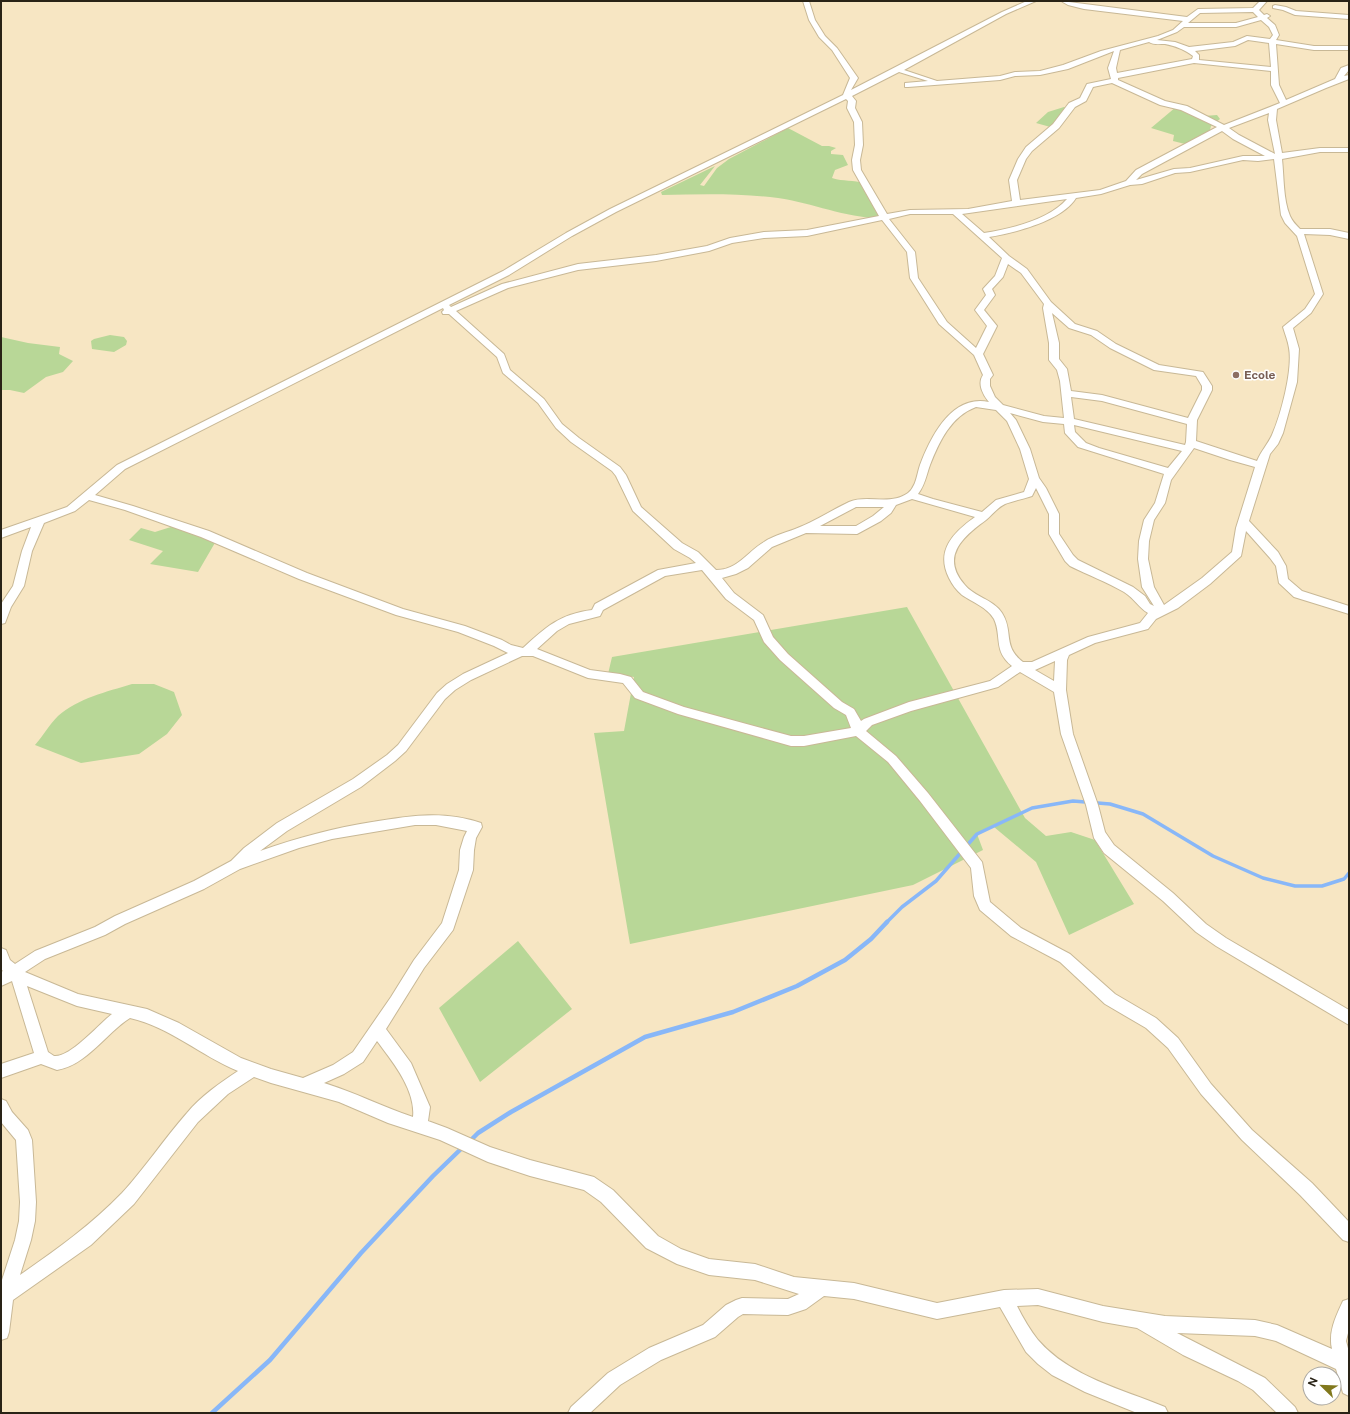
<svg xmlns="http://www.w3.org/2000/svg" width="1350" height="1414" font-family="'Public Sans',sans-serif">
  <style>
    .green { fill: #b8d797 }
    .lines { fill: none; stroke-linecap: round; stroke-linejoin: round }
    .stream-far1 { stroke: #88b7f8; stroke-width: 3.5 }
    .stream { stroke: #88b7f8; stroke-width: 4.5 }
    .minor-casing { stroke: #c8b896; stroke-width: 2 }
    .minor { fill: #fff; fill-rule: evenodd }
    .education-dot { fill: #8d6e63; stroke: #fff; stroke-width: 1.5 }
    .labels { text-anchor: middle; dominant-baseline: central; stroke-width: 3; stroke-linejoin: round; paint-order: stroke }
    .far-education-label { font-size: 12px; font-weight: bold; fill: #785e54; stroke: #fff; text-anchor: start }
  </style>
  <rect width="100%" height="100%" fill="#f7e6c3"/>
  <path class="green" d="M1064 107 1070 109 1054 128 1036 123 1048 112Z
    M1176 107 1204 116 1217 115 1220 119 1211 126 1210 130 1189 145 1173 141 1174 135 1151 128Z
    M788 128 822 146H829L836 148 831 151V154L843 155 848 165 835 170 832 178C844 182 852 179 866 184L883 218C847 219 814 203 778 198 740 193 701 194 662 195L661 192 715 166 700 185 704 186 717 168 729 159Z
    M110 335 124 337 127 341 126 345 114 352 92 349 91 341 94 339Z
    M1 337 28 343 60 347 59 354 73 361 63 372 46 377 24 393 10 390H1Z
    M174 526 216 541 198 572 150 564 163 551 129 540 141 528 155 532Z
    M907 607 1025 818 1046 836 1071 832 1095 840 1134 904 1069 935 1036 862 994 827 977 834 983 850 913 885 630 944 594 733 624 731 634 677 608 674 612 657Z
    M132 684H154L174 692 182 715 167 734 139 754 81 763 35 745C43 736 49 725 58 716 79 698 106 692 132 684Z
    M518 941 572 1009 480 1082 439 1008Z"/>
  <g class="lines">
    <path class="stream-far1" d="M886 923 902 907 936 881 977 834 1032 808 1073 801 1110 804 1143 814 1213 856 1263 878 1295 886H1322L1344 879 1349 873"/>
    <path class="stream" d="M469 1142 478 1133 511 1112 645 1037 733 1012 797 986 845 960 871 939 887 922
      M212 1413 270 1360 361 1253 433 1176 463 1147"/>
    <g class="minor-casing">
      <path id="minor" d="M803 1H809L815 20 825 36 837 48 858 78 851 90 1002 12 1027 1H1036L1006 14 904 70 937 81 1000 76 1015 72 1040 71 1063 65 1101 51 1158 36 1173 30 1183 21 1084 9 1068 5 1061 1 1187 17 1198 9 1253 8 1260 1H1267L1259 10 1264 15 1267 14 1270 16 1267 18 1275 25 1279 35 1276 40 1314 46H1349V50H1314L1276 44 1279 85 1286 100 1335 79 1341 68 1349 65V70L1344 76 1349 75V79L1326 88 1277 109 1276 120 1282 153 1320 148H1349V152H1320L1282 159C1284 177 1283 199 1290 216 1292 221 1296 225 1300 229H1330L1349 233V239L1330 235 1304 234 1323 294 1311 313 1293 328 1299 349 1297 382 1283 433 1278 444 1270 454 1249 521 1278 552 1286 566 1288 579 1302 591 1349 606V614L1294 597 1279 583 1276 566 1270 558 1246 531 1241 556 1210 584 1178 608 1156 619 1148 629 1095 643 1069 655 1067 660 1066 690 1073 734 1098 805 1105 832 1114 845 1173 893 1206 924 1226 938 1349 1010V1025L1216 946 1196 932 1163 901 1104 853 1094 838 1086 805 1061 734 1054 692 1020 672 998 687 911 711 872 725 866 731 896 756 928 793 982 862 990 902 1021 928 1070 954 1115 994 1156 1018 1178 1038 1211 1084 1252 1130 1312 1183 1349 1222V1242L1343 1240 1300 1195 1242 1140 1201 1094 1168 1048 1146 1028 1105 1004 1060 962 1011 936 980 910 974 896 971 868 920 801 888 762 856 736 804 746H791L678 714 635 698 623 683 588 678 533 656H522L471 680 455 690 445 699 406 751 395 761 361 787 287 831 260 851C297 838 333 828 372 822 410 816 443 810 481 823L482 827 476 838 474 850 473 870 453 930 424 968 386 1029 411 1063 430 1107 428 1121 447 1128 490 1147 530 1160 594 1177 613 1190 658 1236 681 1249 709 1259 755 1264 794 1277 854 1283 937 1303 1004 1290 1038 1289 1103 1306 1165 1316 1255 1320 1277 1325 1332 1349C1328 1332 1336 1316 1343 1301L1349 1299V1329L1346 1341 1349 1352V1396L1343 1393 1336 1369 1276 1341 1255 1336 1177 1333 1265 1378 1295 1407 1298 1413H1277L1253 1390 1238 1381 1183 1355 1137 1328 1103 1322 1038 1305 1017 1306C1023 1318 1030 1330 1038 1340 1070 1377 1122 1389 1165 1407L1168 1413H1137L1085 1392 1052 1375 1038 1364 1026 1352 1000 1307 937 1319 854 1299 824 1296 806 1309 788 1315 743 1314 738 1317 715 1337 661 1360 620 1385 590 1413H568L571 1407 608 1373 649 1348 703 1325 726 1305 736 1300 742 1298 788 1299 799 1294 755 1280 709 1275 677 1264 646 1248 601 1202 584 1190 530 1176 488 1162 440 1140 388 1123 339 1102 271 1083 254 1077 228 1094 198 1122 134 1204 91 1245 13 1300 9 1332 7 1338 1 1340V1283L15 1240 19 1221 20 1202 16 1140 1 1122V1099L6 1101 12 1112 28 1130 32 1140 36 1202 35 1221 31 1240 20 1275C57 1249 90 1226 122 1193 145 1168 164 1139 187 1113 201 1096 220 1083 238 1071 201 1056 170 1027 130 1018 106 1033 87 1065 57 1070L41 1064 1 1078V1064L34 1053 12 981 1 986V972L3 971 1 969V948L6 950 10 960 15 964 35 951 95 927 115 916 194 881 231 861 244 848 277 823 353 779 387 755 398 745 437 693 447 684 463 674 508 653 494 646 458 632 396 615 299 579 201 537 125 510 89 500 75 511 44 523 32 551 24 586 11 607 5 623 1 624V604L13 586 22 551 31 527 1 538V530L67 507 117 465 503 271 566 233 610 209 843 95 850 78 832 50 819 37 809 20ZM1253 12 1258 17 1236 23H1188L1200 13ZM1261 20 1269 27 1273 35 1270 39 1247 36 1233 42 1189 47 1175 42 1157 40 1177 32 1184 27H1236ZM1248 40 1269 43 1271 67 1199 60V55L1195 51 1235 46ZM1149 42C1153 45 1159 44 1165 44 1175 46 1184 49 1193 56L1192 59 1117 73 1116 68 1120 50ZM1114 51 1108 68 1111 79 1087 84 1080 98 1069 103 1053 124 1026 147 1018 159 1009 180 1012 201 968 209 910 210 887 214 861 170 860 160 863 145 862 122 855 108 856 101 852 96 899 72 928 81 905 83V87H908L1000 80 1015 76 1040 75 1068 69ZM1194 63 1271 71V85L1280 103 1224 125 1187 106 1165 101 1118 80V78ZM1112 83 1160 105 1181 110 1217 127 1136 170 1126 181 1100 190 1020 200 1017 180 1026 159 1032 151 1059 128 1075 107 1086 101 1093 87ZM846 99 848 101 847 108 854 122 855 145 852 160 853 170 879 216 807 230 764 232 730 238 707 246 656 255 578 264 502 284 451 307 449 305 509 275 572 236 616 212ZM1269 113 1268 120 1275 154 1239 135 1229 128ZM1222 131 1233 139 1265 156H1243L1190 168 1174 169 1136 180 1142 174ZM1274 159 1281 215 1285 223 1297 236 1315 294 1305 309 1283 327C1285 334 1288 341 1289 348 1293 369 1281 415 1272 435 1268 444 1261 451 1257 461L1196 441 1197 420 1212 390V386L1203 372 1159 365 1116 344 1097 331 1075 324 1051 302 1027 269 1009 256 989 237C1014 233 1062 221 1076 198L1101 194 1130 185 1142 184 1175 173 1190 172 1243 160 1258 161ZM1067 199C1049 220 1010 229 984 233L962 214ZM910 214H953L1002 258 995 276 983 289 986 295 975 310 987 326 976 348 947 322 918 278 915 252 889 219ZM882 220 907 252 910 278 939 324 974 355 983 375C977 384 983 395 989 402 952 394 931 436 920 465 917 474 916 487 908 493 890 506 867 494 849 502 832 510 817 520 800 527 789 532 774 535 764 542 747 552 738 570 716 570L698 552 682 543 641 507 626 475 620 467 579 438 562 424 544 399 510 370 504 354 456 311 508 288 578 270 656 261 709 251 732 243 764 238 807 236ZM1008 264 1021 273 1044 304 1043 308 1049 343V360L1057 370 1060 381 1064 418 1044 416 1003 405 995 397 990 386V379L993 375 983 354 997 326 984 310 995 295 992 289 1003 277ZM443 308 444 310 442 312 443 314H449L497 357 503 373 538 403 556 428 571 442 612 471 616 476 633 511 674 549 690 558 696 563 658 570 595 604 592 610C560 614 546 627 523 648L511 645 502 640 465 626 403 609 307 573 209 531 133 506 95 495 125 469ZM1052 313 1069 328 1091 335 1110 348 1154 370 1196 376 1202 386V390L1188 418 1102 395 1071 391 1067 369 1059 359V343ZM1071 397 1102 401 1187 424 1186 442 1185 445 1074 419ZM976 407 996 410 1007 421 1020 449 1029 479 1024 492 996 500 982 512 933 499 918 494C925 485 926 476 930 465 939 442 951 416 976 407ZM1010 413 1043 422 1064 424 1065 433 1078 447 1164 474 1155 503 1144 520 1139 541 1138 559 1142 587 1154 606 1150 604 1145 596 1133 587 1078 560 1073 555 1059 534V514L1046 488 1039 478 1030 449 1016 420ZM1074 425 1182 451 1168 468 1099 448 1086 443 1075 432ZM1194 448 1230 460 1255 467 1236 528 1232 552 1202 578 1164 605 1154 587 1148 559 1149 541 1154 520 1165 503 1171 480ZM1036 488 1049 514V534L1065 561 1070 566C1088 575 1107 582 1124 592 1135 599 1139 608 1148 613L1140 623 1088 637 1032 662H1023C1002 646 1014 632 1002 613 993 599 974 597 964 584 940 556 964 536 986 520 992 515 998 507 1005 504 1013 501 1023 499 1032 496ZM912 499 975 517C954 532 935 550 949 578 952 584 956 590 962 595 972 602 987 607 994 619 1002 636 993 651 1012 666L990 681 909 702 864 719 861 721 854 709 842 702 788 654 773 637 763 615 734 593 722 578 736 574 748 568 772 547 806 533 857 534 881 521 891 513 896 505ZM856 507H884L873 516 856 526H820ZM702 570 726 599 754 620 764 642 780 660 834 708 846 715 851 728 804 736H791L684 707 643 692 631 677 620 674 590 670 537 649 557 631 569 624 600 616 603 610 665 576ZM1055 661 1054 681 1035 670ZM415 825H436L467 831 464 837 460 850 459 870 442 923 414 960 391 997 353 1052 333 1065 303 1078 271 1069 241 1058 179 1023 147 1009 78 994 25 972 45 959 105 935 125 924 204 889 240 869 299 848 332 839ZM27 986 77 1006 112 1014C99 1024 70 1058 54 1056L48 1052ZM377 1041C392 1061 416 1090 413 1117 383 1107 354 1092 324 1083L344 1074 363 1062Z
        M1275 5 1286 7 1296 11 1349 15V19L1295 15 1283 10 1273 8V6Z"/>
    </g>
    <use href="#minor" class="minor"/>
  </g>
  <circle class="education-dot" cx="1236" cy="375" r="4"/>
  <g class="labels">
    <g class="far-education-label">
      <text x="1244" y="375">Ecole</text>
    </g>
  </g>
  <rect width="1350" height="1414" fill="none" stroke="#292316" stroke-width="4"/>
  <g transform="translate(1322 1386) rotate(293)"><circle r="19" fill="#ffffff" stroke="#a9a7a2"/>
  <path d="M0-3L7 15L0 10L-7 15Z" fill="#81781d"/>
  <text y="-6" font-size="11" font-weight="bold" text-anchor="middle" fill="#292316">N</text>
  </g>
</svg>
